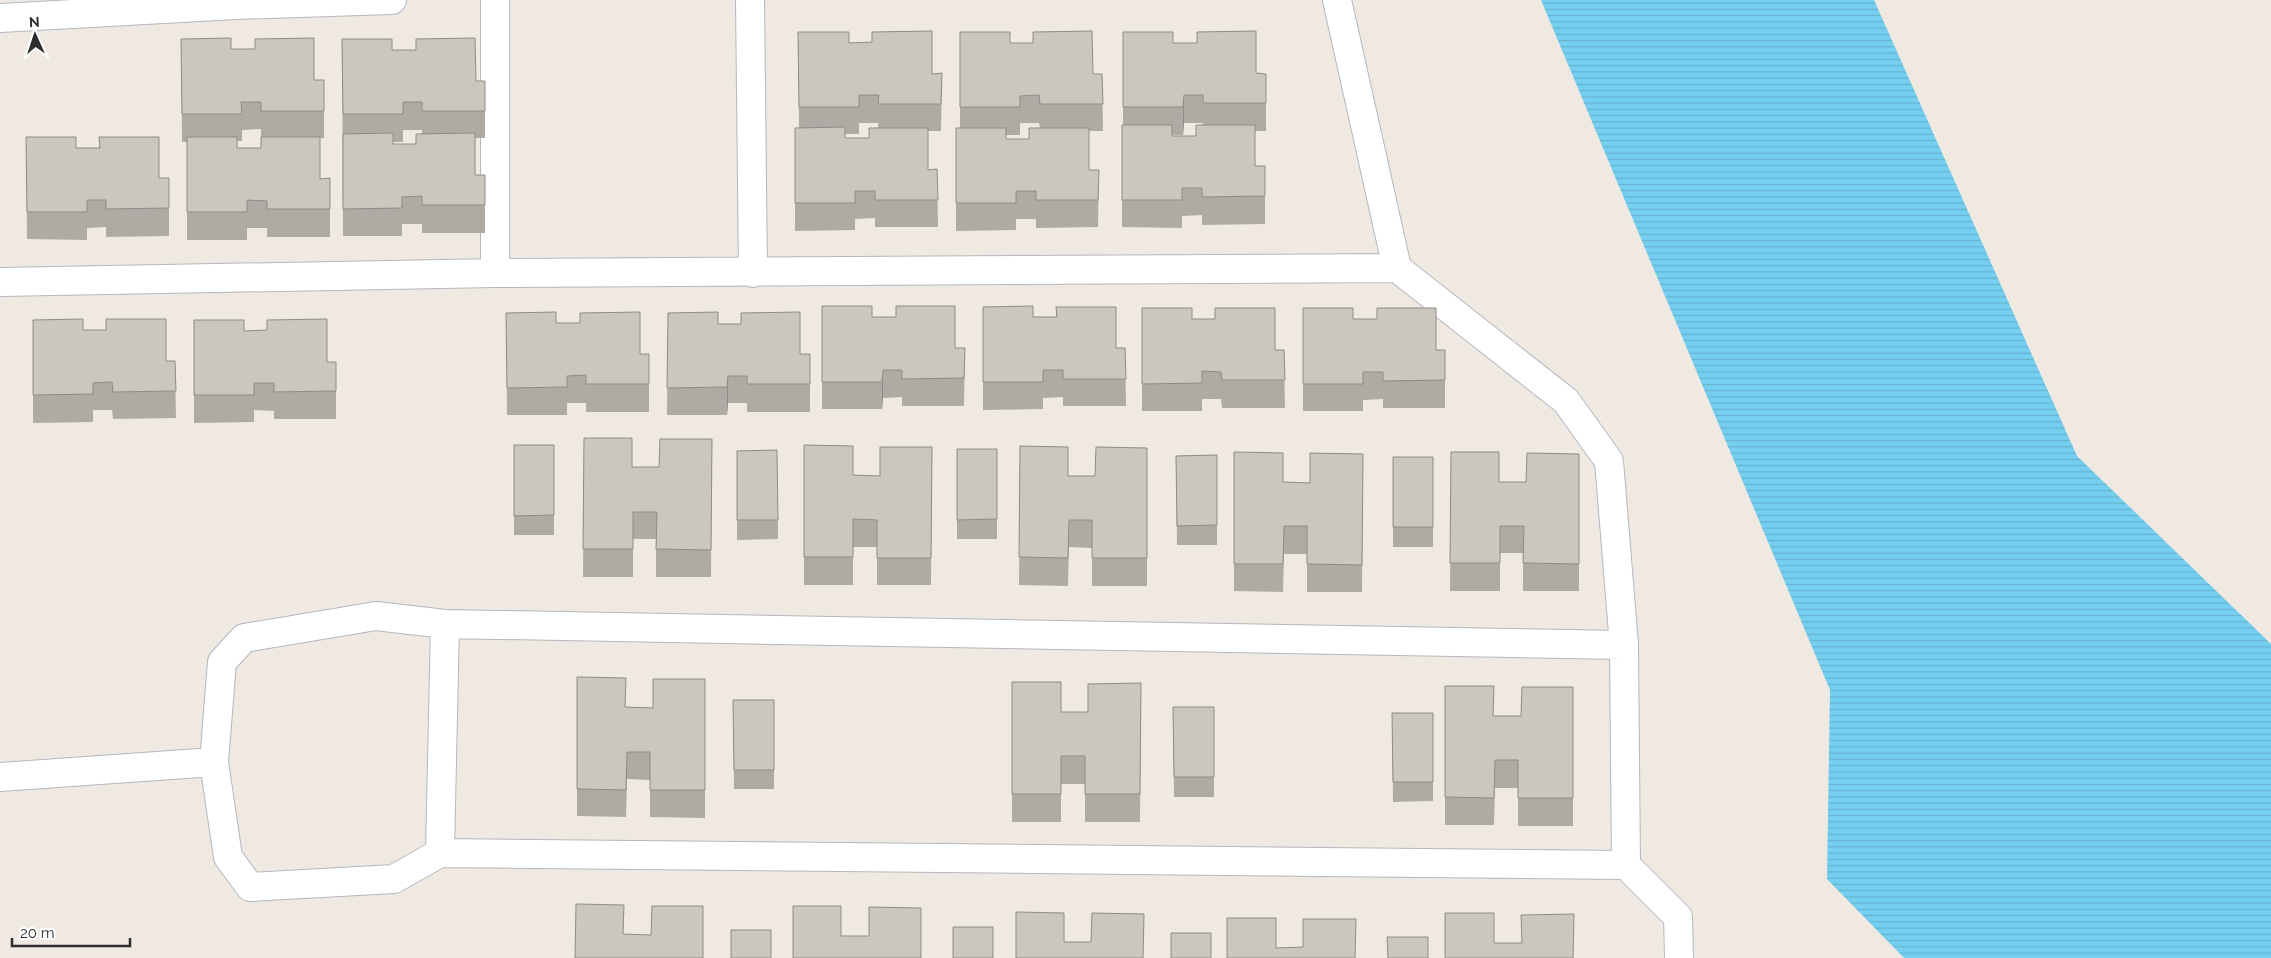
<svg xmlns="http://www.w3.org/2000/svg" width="2271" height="958" font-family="Raleway,sans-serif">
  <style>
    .water { fill: url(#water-rules) }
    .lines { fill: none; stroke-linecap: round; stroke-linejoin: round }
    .minor-casing { stroke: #b4b7c1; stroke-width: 30 }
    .minor { stroke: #fff; stroke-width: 28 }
    .wall { fill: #afaba4; fill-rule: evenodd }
    .shaded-wall { fill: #8e8b86 }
    .building { fill: #cbc7bf; stroke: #8e8b86 }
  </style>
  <defs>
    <pattern id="water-rules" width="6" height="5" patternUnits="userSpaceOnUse" patternTransform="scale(1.25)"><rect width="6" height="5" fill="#75cff0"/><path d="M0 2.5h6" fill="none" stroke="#66b2ce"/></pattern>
  </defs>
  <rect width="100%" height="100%" fill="#efe9e1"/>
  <path class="water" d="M1541 0H1874L2077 456 2271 644V958H1904L1827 879 1830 690Z"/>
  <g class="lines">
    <g class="minor-casing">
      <path id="minor" d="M495 0V273
        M750 0 753 273
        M1337 0 1397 268
        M0 18 236 5 392 0
        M0 282 495 273 1397 268 1566 401 1609 461 1624 645 1626 865
        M1624 645 445 624 440 853 1626 865 1678 917 1679 958
        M214 762 222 662 244 638 376 616 445 624
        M0 777 214 762 228 857 250 887 394 879 440 853"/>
    </g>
    <use href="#minor" class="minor"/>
  </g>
  <path class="wall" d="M798 32 849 43 932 74 942 73 941 131H928V170L937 169 938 227H875V218L855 219V230L795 231V128H799ZM859 123H878V128L869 138H845V134H859Z
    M960 32 1093 74H1102L1103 131H1089V170H1099L1098 227 1036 228V219H1016V230L956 231V128H960ZM1020 123H1039L1040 128 1029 139H1006V135H1020Z
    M1123 32 1173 43 1256 73 1266 74V131H1255V166H1265V224L1202 225V215L1182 216V228L1122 227V125H1123ZM1184 123H1203V125L1196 136H1172V135H1183Z
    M181 39 231 49 314 80H324V138H320V179L330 178V237H267V228H247V240H187V142H182ZM261 129V148H237V141H242V130Z
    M342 39 476 81H485V138H475V175H485V233H422V224H402V236H343ZM403 130H422V134L416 144H393V142H403Z
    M26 137 76 148H99V137L159 178H169V236L106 237V227L87 228V240L27 239Z
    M822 306 872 317 955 348H965L964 406H902V397L883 398 882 409H822Z
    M983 307 1033 317H1056V307L1116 348H1125L1126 406H1063V397L1043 398V409L983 410Z
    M1142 308 1275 350H1284L1285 408H1222L1221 399H1202V411H1142Z
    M1303 308 1353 319 1436 350H1445V408H1383V399L1363 400V411H1303Z
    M506 313 556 323 640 354H649V412H586V403H567V415H507Z
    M668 313 718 324 800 354H810V412H747V403H728L727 415H667Z
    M33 320 83 330 166 361H175L176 418 113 419 112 410H93V422L33 423Z
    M194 320 244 331 327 362H336V419H274V411L254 410V422L194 423Z
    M584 438 632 467H659L712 439 711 577H656V539H633V577H583Z
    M514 445H554V535H514Z
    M804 445 853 475 880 476 932 447 931 585H877V547H853V585H804Z
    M1020 446 1068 476H1095L1147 448V586H1092V548L1069 547 1068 586 1019 585Z
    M957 449H997V539H957Z
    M777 450 778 539 737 540V451Z
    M1234 452 1283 482 1310 483 1363 454 1362 592H1307V554H1284L1283 592 1234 591Z
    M1451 452 1499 482H1526L1579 454V591H1523V553H1500V591H1450Z
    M1217 455V545H1177L1176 456Z
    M1393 457H1433V547H1393Z
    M577 677 626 707 653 708 705 679V818L650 817V780L627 779 626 817 577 816Z
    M1012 682 1061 712H1088L1141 683 1140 822H1085V784H1061V822H1012Z
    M1445 686 1494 716H1521L1573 687V826H1518V788H1495L1494 825H1445Z
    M733 700H774V789H734Z
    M1173 707H1214V797H1174Z
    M1392 713H1433V801L1393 802Z"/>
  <path class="shaded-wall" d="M1184 95V123L1183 135V107Z
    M883 370V398L882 409V382Z
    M728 376V403L727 415V387Z"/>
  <path class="building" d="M932 31V74L942 73 941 104H878L879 95H859V107H799L798 32H849V43L872 42V32Z
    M1092 31 1093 74H1102L1103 104H1040L1039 95 1020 96V107H960V32H1010V43H1033V32Z
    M1256 31V73L1266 74V103H1203V95H1184L1183 107H1123V32H1173V43H1197V32Z
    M231 38V49H255V39L314 38V80H324V111H261V102H241L242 114H182L181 39Z
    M475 38 476 81H485V111H422V102H403V114H343L342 39H392V50H416V39Z
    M1122 125H1172V136H1196V125H1255V166H1265V196L1202 197V188H1182V200H1122Z
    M845 127V138H869V128H928V170L937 169 938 200H875V191H855V203H795V128Z
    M956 128H1006V139H1029V128H1089V170H1099L1098 200H1036V191H1016V203H956Z
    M393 133V144H416V134L475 133V175H485V205H422V196L402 197V208L343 209V134Z
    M26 137H76V148H100L99 137H159V178H169V208L106 209V200H87V212H27Z
    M187 137H237V148H261V137H320V179L330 178V209H267V201L247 200V212H187Z
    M822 306H872V317H896V306H955V348H965L964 378 902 379V370H883L882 382H822Z
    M1033 306V317H1057L1056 307H1116V348H1125L1126 379H1063V370H1043V382H983V307Z
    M1142 308H1192V319H1215V308H1275V350H1284L1285 380H1222L1221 372 1202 371V383L1142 384Z
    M1303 308H1353V319H1377V308H1436V350H1445V380L1383 381V372H1363V384H1303Z
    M556 312V323H580V313L640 312V354H649V384H586V375L567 376V387L507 388 506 313Z
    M718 312V324H741V313L800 312V354H810V384H747V376H728L727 387 667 388 668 313Z
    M83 319V330H106V319H166V361H175L176 391 113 392 112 382 93 383V394L33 395V320Z
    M327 319V362H336V391L274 392V383H254V395H194V320H244V331L267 330V320Z
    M584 438H632V467H659L660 439H712L711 550 656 549 657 512H633V549H583Z
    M514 445H554V515L514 516Z
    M804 445 853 446V475L880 476V447H932L931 558H877V520L853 519V557H804Z
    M1020 446 1068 447V476H1095L1096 447 1147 448V558H1092V520H1069L1068 558 1019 557Z
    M957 449H997V519L957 520Z
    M777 450 778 520H737V451Z
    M1234 452 1283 453V482L1310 483V453L1363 454 1362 565 1307 564V526H1284L1283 564H1234Z
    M1451 452H1499V482H1526L1527 453 1579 454V564L1523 563 1524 526H1500V563H1450Z
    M1217 455V525L1177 526 1176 456Z
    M1393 457H1433V527H1393Z
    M577 677 626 678 625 707 653 708V679H705V790H650V752H627L626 790 577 789Z
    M1012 682H1061V712H1088V684L1141 683 1140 794H1085V756H1061V794H1012Z
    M1445 686H1494L1493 716H1521L1522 687H1573V798H1518V760H1495L1494 798 1445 797Z
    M733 700H774V770H734Z
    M1173 707H1214V777H1174Z
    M1392 713H1433V782H1393Z
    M576 904 624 905 623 934 651 935 652 906H703V958H575Z
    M793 906H841V936H869V907L921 908V958H793Z
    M1016 912 1064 913V942H1091L1092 913 1144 914 1143 958H1016Z
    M1445 913H1494V943H1522L1521 915 1574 914 1573 958H1445Z
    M1227 918H1276V948L1303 947V919H1356L1355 958H1227Z
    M953 927H993V958H953Z
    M731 930H771V958H731Z
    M1171 933H1211V958H1171Z
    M1387 937H1428V958H1388Z"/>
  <g transform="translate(35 35) rotate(357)" stroke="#ffffff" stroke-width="4" paint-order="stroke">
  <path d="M0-4L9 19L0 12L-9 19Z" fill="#2e2e2e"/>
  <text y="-8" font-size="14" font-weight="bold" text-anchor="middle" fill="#2e2e2e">N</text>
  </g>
  <path d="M12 938v8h118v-8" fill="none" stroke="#2e2e2e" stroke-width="2.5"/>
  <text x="20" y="938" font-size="15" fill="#2e2e2e" stroke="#ffffff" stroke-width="4" paint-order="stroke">20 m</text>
</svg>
